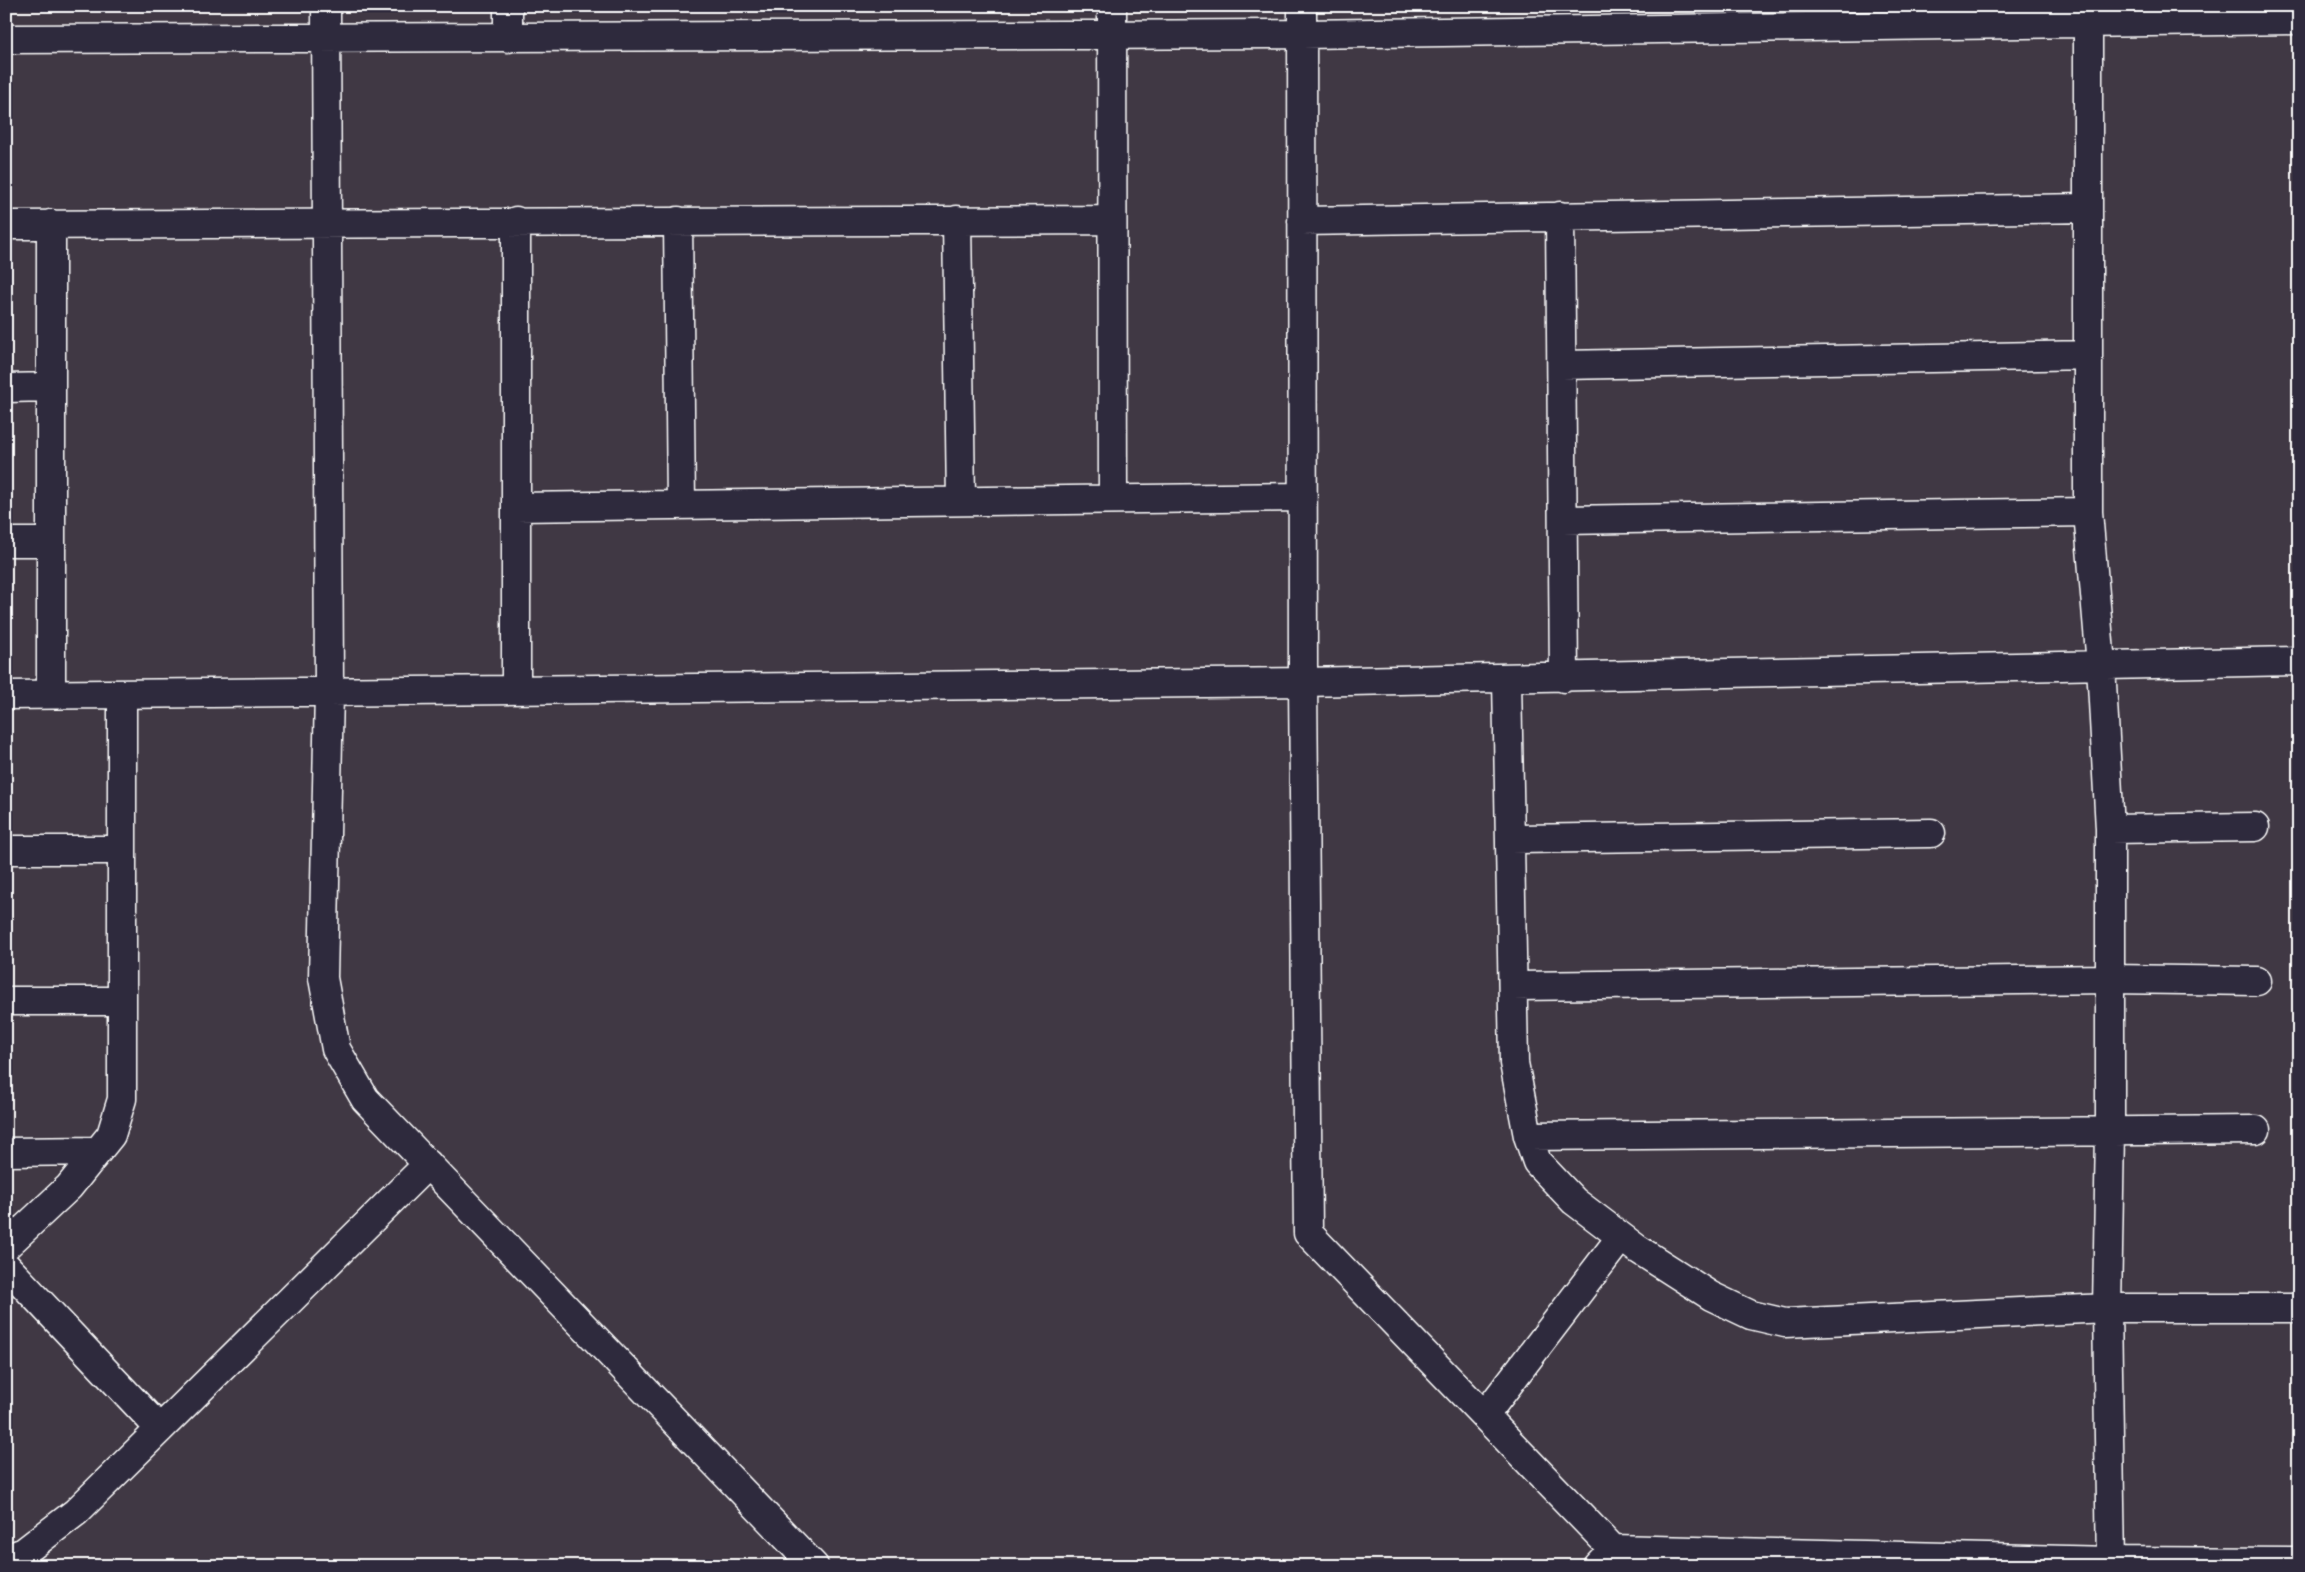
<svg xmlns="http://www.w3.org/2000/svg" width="2305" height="1572" font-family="'Indie Flower',sans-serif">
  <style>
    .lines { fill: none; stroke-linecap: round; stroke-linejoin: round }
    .minor-casing { stroke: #fff; stroke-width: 31 }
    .minor { stroke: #2f2a3d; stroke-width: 28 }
  </style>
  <rect width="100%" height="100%" fill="#403844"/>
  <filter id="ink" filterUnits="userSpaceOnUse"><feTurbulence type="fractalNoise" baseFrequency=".02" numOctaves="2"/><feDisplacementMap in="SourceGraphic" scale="10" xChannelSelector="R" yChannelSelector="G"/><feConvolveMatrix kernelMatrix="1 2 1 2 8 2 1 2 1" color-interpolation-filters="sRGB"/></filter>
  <g filter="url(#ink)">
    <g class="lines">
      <g class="minor-casing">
        <path id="minor" d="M326 6 329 692 323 978 336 1049 365 1099 814 1566
          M508 6V38
          M1112 6 1113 499
          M1302 6 1303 682 1308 1233 1613 1549 2111 1561 2299 1562
          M2088 6V512L2101 665 2110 829V1131L2107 1308 2111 1566
          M6 39 1302 34 2299 20
          M1560 216 1564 678
          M957 220 961 501
          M678 221 681 505
          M1302 221 2088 208
          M6 225 1111 220
          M1562 365 2088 355
          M6 388 51 387
          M516 507 1302 497
          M1563 520 2088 512
          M6 542H51
          M1507 679 1514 1063 1528 1136 1537 1162 1574 1201 1636 1248 1711 1296 1751 1315 1785 1323 2107 1308H2299
          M516 690V221
          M51 694V224
          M6 695 1303 682 2299 661
          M2110 829 2255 827
          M1510 839 1931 833
          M6 850H122
          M1513 986 2110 979 2257 981
          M6 1001H122
          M1528 1136 2256 1130
          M6 1152 98 1151
          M6 1246 69 1187 111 1135 122 1099V694
          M6 1266 160 1429
          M1485 1415 1621 1237
          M6 1559 24 1552 76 1512 428 1164
          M1597 1566 1613 1549"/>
      </g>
      <use href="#minor" class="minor"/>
    </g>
  </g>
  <rect width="2305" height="1572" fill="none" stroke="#2f2a3d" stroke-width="25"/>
  <rect x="12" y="12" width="2280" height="1547" fill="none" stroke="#fff" stroke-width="2" filter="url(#ink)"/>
</svg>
